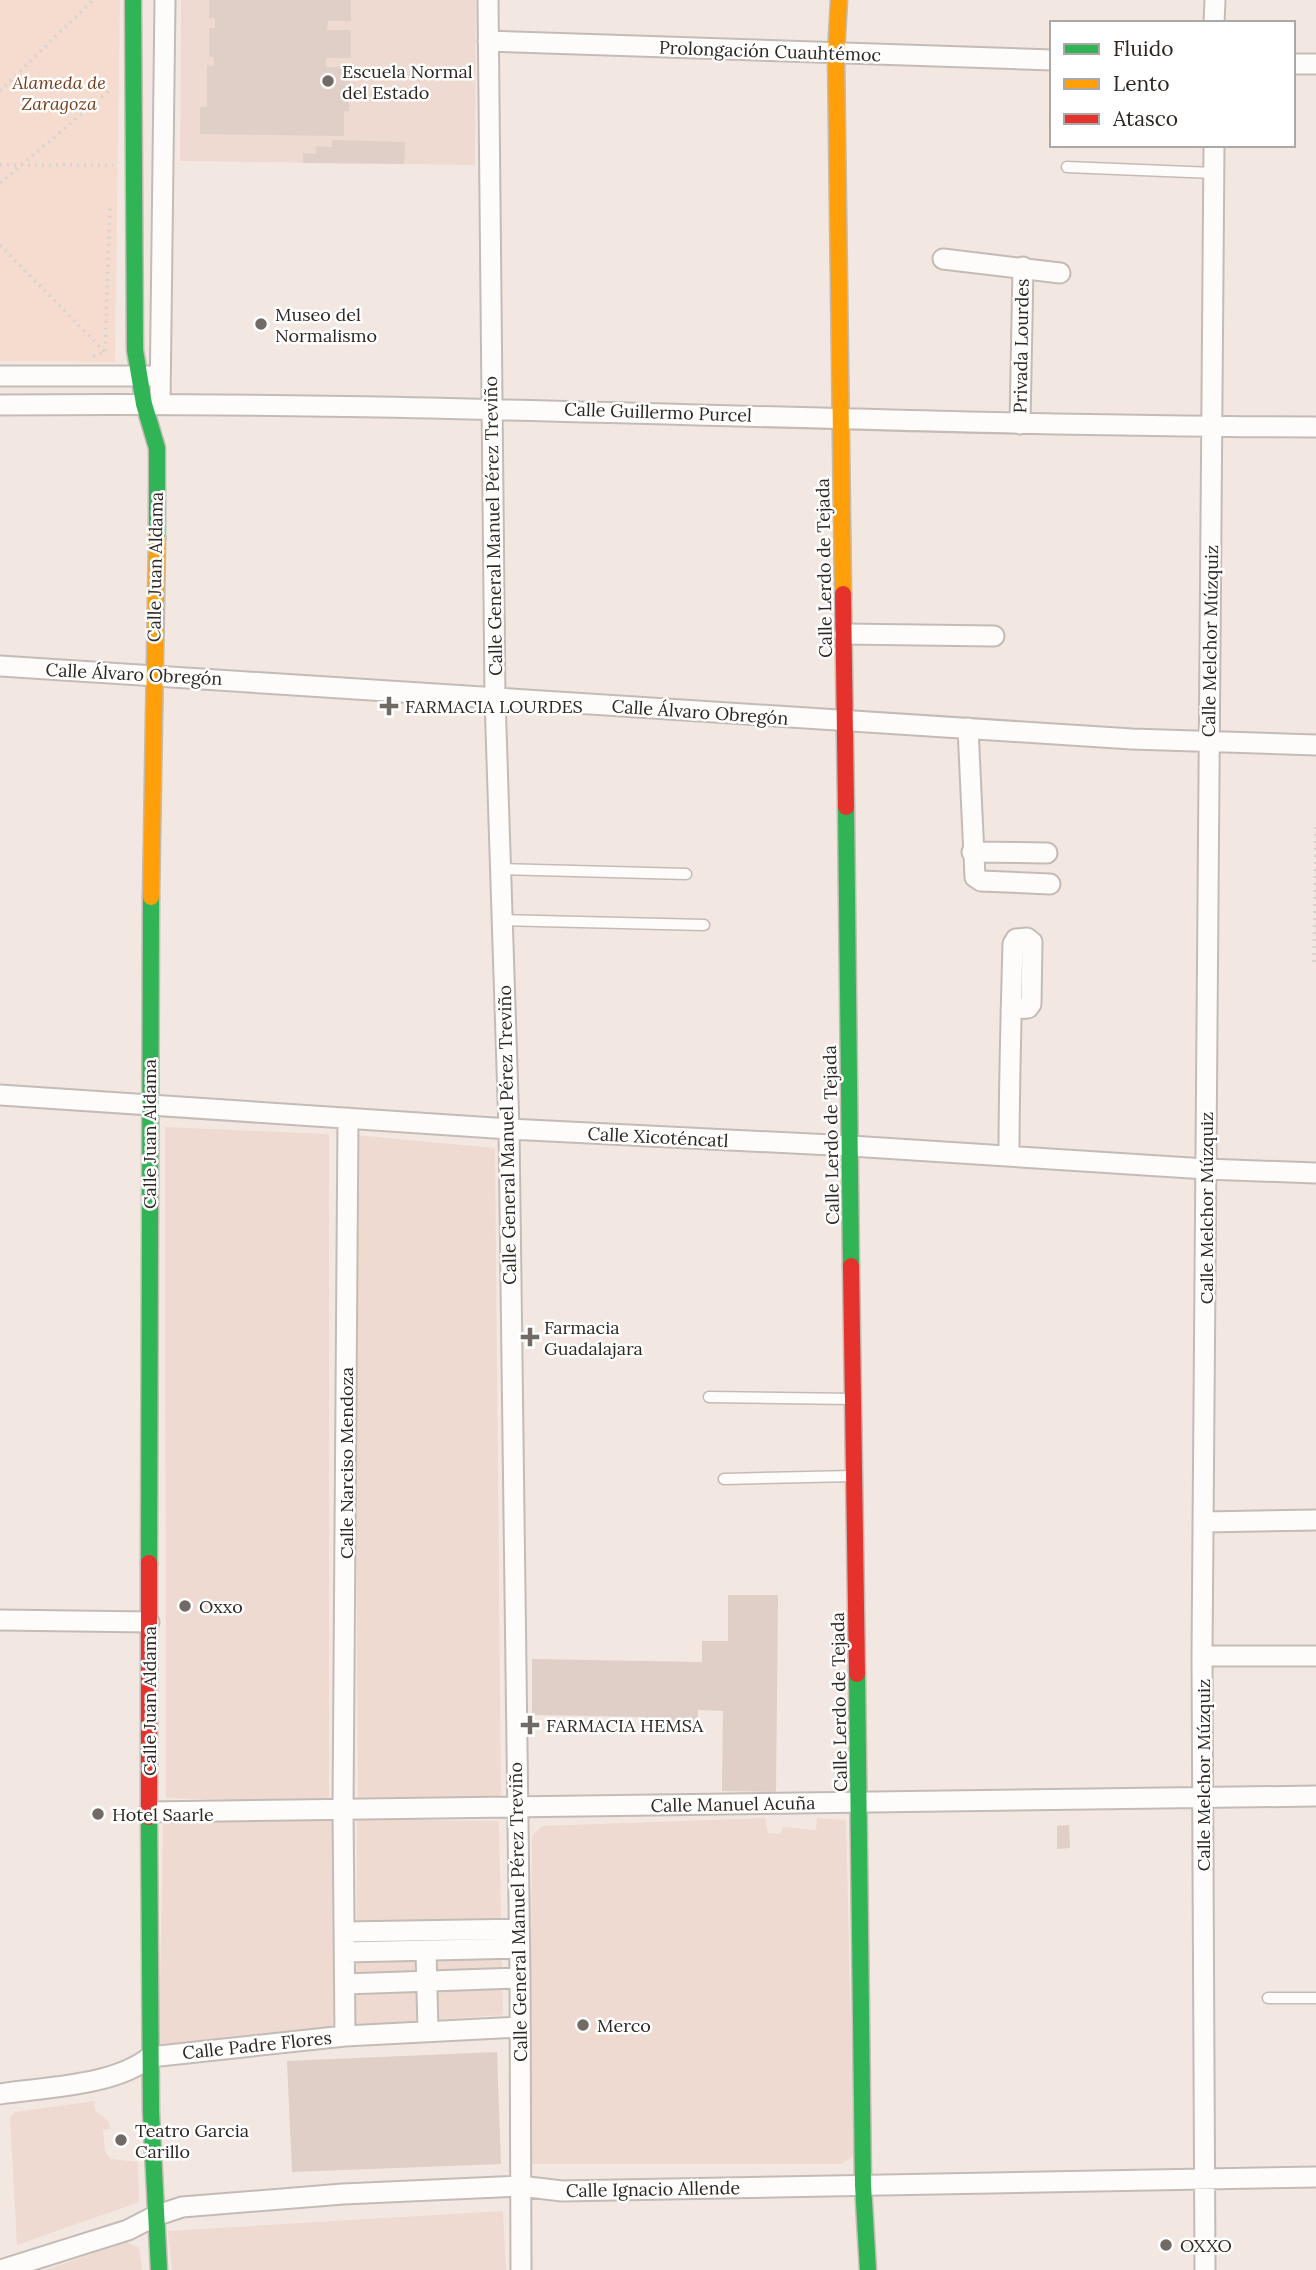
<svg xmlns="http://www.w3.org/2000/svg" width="1316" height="2270" font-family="Lora,serif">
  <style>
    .built { fill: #eedad0 }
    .green { fill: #f6dcce }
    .building { fill: #dfcfc6 }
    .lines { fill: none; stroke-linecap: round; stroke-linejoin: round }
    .lane-casing { stroke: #c4bbb6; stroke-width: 13 }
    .street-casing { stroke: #c4bbb6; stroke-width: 23 }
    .fast-casing { stroke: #c4bbb6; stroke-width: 19 }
    .slow-casing { stroke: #c4bbb6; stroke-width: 19 }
    .jam-casing { stroke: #c4bbb6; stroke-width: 19 }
    .path { stroke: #d6d3d1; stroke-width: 3.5; stroke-dasharray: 2 5; stroke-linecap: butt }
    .lane { stroke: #fdfcfa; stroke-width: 10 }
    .street { stroke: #fdfcfa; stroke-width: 19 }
    .fast { stroke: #30b455; stroke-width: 16 }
    .slow { stroke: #ff9f0a; stroke-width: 16 }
    .jam { stroke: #e5322d; stroke-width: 16 }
    .poi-dot { fill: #726a64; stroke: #fff; stroke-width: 2.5 }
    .labels { text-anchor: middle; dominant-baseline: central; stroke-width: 5; stroke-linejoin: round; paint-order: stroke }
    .street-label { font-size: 18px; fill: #2d2621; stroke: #fff }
    .poi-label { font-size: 18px; fill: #2d2621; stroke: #fff; text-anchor: start }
    .park-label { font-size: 18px; font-style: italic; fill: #753c17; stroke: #fff }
  </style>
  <rect width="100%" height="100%" fill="#f3e8e1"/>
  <path class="built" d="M181 0H476L475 165 180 161Z
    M165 1127 329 1134V1803L166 1798Z
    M354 1135 495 1148 501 1797 358 1800Z
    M765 1818 768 1833 780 1834 783 1827 816 1830 817 1818 846 1820 854 2156 841 2164H529L532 1836 542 1826Z
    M334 1819 333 2031 159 2048 163 1821Z
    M357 1819 499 1821 503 2015 356 2025Z
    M94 2101 95 2110 109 2122 110 2129 103 2130 105 2152 111 2159 138 2162 139 2202 17 2245 10 2117 15 2112Z
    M503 2211 506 2270H172L168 2231Z
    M127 2242 139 2248 142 2270H45Z"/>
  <path class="green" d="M0 0H120L115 362 0 361Z"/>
  <path class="building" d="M209 0H351V21H328L327 30H351V58H326V67H350L349 111H344V136L200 134V107H207V65L214 66V57H209V28H215V18H209Z
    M332 140 405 142 404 164 303 163V153L316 154V146L332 147Z
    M728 1595H778L776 1792 722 1791 723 1711 698 1710 697 1732 641 1731 642 1717 532 1715V1659L702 1662V1641H728Z
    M1069 1825 1070 1848 1057 1849V1826Z
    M497 2052 501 2164 292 2172 287 2061Z"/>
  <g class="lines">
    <g class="lane-casing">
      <path id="lane" d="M1067 167 1214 173
        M500 869 686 874
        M501 920 704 925
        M709 1397 852 1399
        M724 1479 853 1476
        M1268 1998H1316"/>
    </g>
    <g class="street-casing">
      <path id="street" d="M488 0 495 698 509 1129 520 1978 521 2270
        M1214 23 1215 0
        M488 41 1052 60
        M1293 64H1316
        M943 259 1060 273
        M0 376H152
        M160 404 165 0
        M0 405C439 400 877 426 1316 427
        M1020 424 1023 267
        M844 634 994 636
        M0 666 1132 739 1316 745
        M968 728 975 877 981 881 1050 884
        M972 852 1047 853
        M0 1095 509 1129 851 1146 1206 1169 1316 1173
        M1009 1156C1009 1085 1011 1015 1013 944L1016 939 1027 938 1032 942 1031 1004 1028 1008 1011 1009
        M1204 1522 1316 1520
        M0 1620 149 1622
        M1202 1656H1316
        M149 1812 1316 1796
        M345 1932 519 1929
        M345 1952 519 1948
        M426 1952 428 2030
        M345 1984 520 1978
        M345 2036 343 1809 348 1118
        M0 2094C46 2087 114 2086 150 2057L345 2036 520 2027
        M1 2270 128 2230 155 2216 182 2207 343 2194 520 2186 562 2191 1316 2177
        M1205 2270 1202 1656 1214 145"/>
    </g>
    <g class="fast-casing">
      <path id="fast" d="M133 0 135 350 144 404 157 448V539
        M846 807 851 1266
        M149 1563 151 897
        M857 1674 863 2185 868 2270
        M149 1817 151 2112 159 2270"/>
    </g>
    <g class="slow-casing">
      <path id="slow" d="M839 0 836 54 843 594
        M151 897 157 539"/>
    </g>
    <g class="jam-casing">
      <path id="jam" d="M843 594 846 807
        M851 1266 857 1674
        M149 1563V1817"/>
    </g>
    <path class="path" d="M0 91 93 0
      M0 165H113
      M0 183 111 89
      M0 245 105 352
      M93 356 105 352 110 205
      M1314 962 1316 824"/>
    <use href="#lane" class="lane"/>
    <use href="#street" class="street"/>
    <use href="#fast" class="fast"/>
    <use href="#slow" class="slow"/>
    <use href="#jam" class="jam"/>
  </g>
  <g class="poi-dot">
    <circle cx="328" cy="81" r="7"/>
    <circle cx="261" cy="324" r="7"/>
    <path d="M385.5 695.5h7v7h7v7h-7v7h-7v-7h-7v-7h7z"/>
    <path d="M526.5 1326.5h7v7h7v7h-7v7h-7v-7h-7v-7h7z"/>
    <circle cx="185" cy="1606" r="7"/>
    <path d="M526.5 1714.5h7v7h7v7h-7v7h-7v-7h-7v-7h7z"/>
    <circle cx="98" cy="1814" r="7"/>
    <circle cx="583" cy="2025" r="7"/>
    <circle cx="121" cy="2140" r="7"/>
    <circle cx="1166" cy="2245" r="7"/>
  </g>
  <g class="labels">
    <g class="street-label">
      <text transform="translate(770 51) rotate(2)">Prolongación Cuauhtémoc</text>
      <text transform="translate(1021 346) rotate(-89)">Privada Lourdes</text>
      <text transform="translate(658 412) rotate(2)">Calle Guillermo Purcel</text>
      <text transform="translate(493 526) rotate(-91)">Calle General Manuel Pérez Treviño</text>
      <text transform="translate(155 567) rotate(-89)">Calle Juan Aldama</text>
      <text transform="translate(824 568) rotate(-91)">Calle Lerdo de Tejada</text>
      <text transform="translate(1210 641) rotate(-89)">Calle Melchor Múzquiz</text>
      <text transform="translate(134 674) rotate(3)">Calle Álvaro Obregón</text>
      <text transform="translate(700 712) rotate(4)">Calle Álvaro Obregón</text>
      <text transform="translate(149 1134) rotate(-90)">Calle Juan Aldama</text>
      <text transform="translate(507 1135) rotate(-91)">Calle General Manuel Pérez Treviño</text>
      <text transform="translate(831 1135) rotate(-91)">Calle Lerdo de Tejada</text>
      <text transform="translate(658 1137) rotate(3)">Calle Xicoténcatl</text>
      <text transform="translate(1206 1208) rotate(-90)">Calle Melchor Múzquiz</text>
      <text transform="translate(346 1463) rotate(-90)">Calle Narciso Mendoza</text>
      <text transform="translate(149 1701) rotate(-90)">Calle Juan Aldama</text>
      <text transform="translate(839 1702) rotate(-91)">Calle Lerdo de Tejada</text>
      <text transform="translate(1203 1775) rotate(-90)">Calle Melchor Múzquiz</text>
      <text transform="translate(733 1804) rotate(-1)">Calle Manuel Acuña</text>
      <text transform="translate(518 1912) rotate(-91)">Calle General Manuel Pérez Treviño</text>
      <text transform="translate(257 2045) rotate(-6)">Calle Padre Flores</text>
      <text transform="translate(653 2189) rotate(-1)">Calle Ignacio Allende</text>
    </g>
    <g class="poi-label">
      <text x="342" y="71">Escuela Normal<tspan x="342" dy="21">del Estado</tspan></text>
      <text x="275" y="314">Museo del<tspan x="275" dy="21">Normalismo</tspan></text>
      <text x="405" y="706">FARMACIA LOURDES</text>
      <text x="544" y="1327">Farmacia<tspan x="544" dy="21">Guadalajara</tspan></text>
      <text x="199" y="1606">Oxxo</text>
      <text x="546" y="1725">FARMACIA HEMSA</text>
      <text x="112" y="1814">Hotel Saarle</text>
      <text x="597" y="2025">Merco</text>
      <text x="135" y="2130">Teatro Garcia<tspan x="135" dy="21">Carillo</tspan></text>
      <text x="1180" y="2245">OXXO</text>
    </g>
    <g class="park-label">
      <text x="59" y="82">Alameda de<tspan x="59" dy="21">Zaragoza</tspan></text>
    </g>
  </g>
  <rect x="1050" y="21" width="245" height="126" fill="#ffffff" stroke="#aba8a6" stroke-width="2"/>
  <rect x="1064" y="44" width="35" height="10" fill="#30b455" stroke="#aba8a6" stroke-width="2"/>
  <text x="1113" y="56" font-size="21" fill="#2d2621">Fluido</text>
  <rect x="1064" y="79" width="35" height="10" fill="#ff9f0a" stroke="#aba8a6" stroke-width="2"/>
  <text x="1113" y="91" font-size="21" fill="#2d2621">Lento</text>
  <rect x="1064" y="114" width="35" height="10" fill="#e5322d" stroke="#aba8a6" stroke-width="2"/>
  <text x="1113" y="126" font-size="21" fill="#2d2621">Atasco</text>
</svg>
